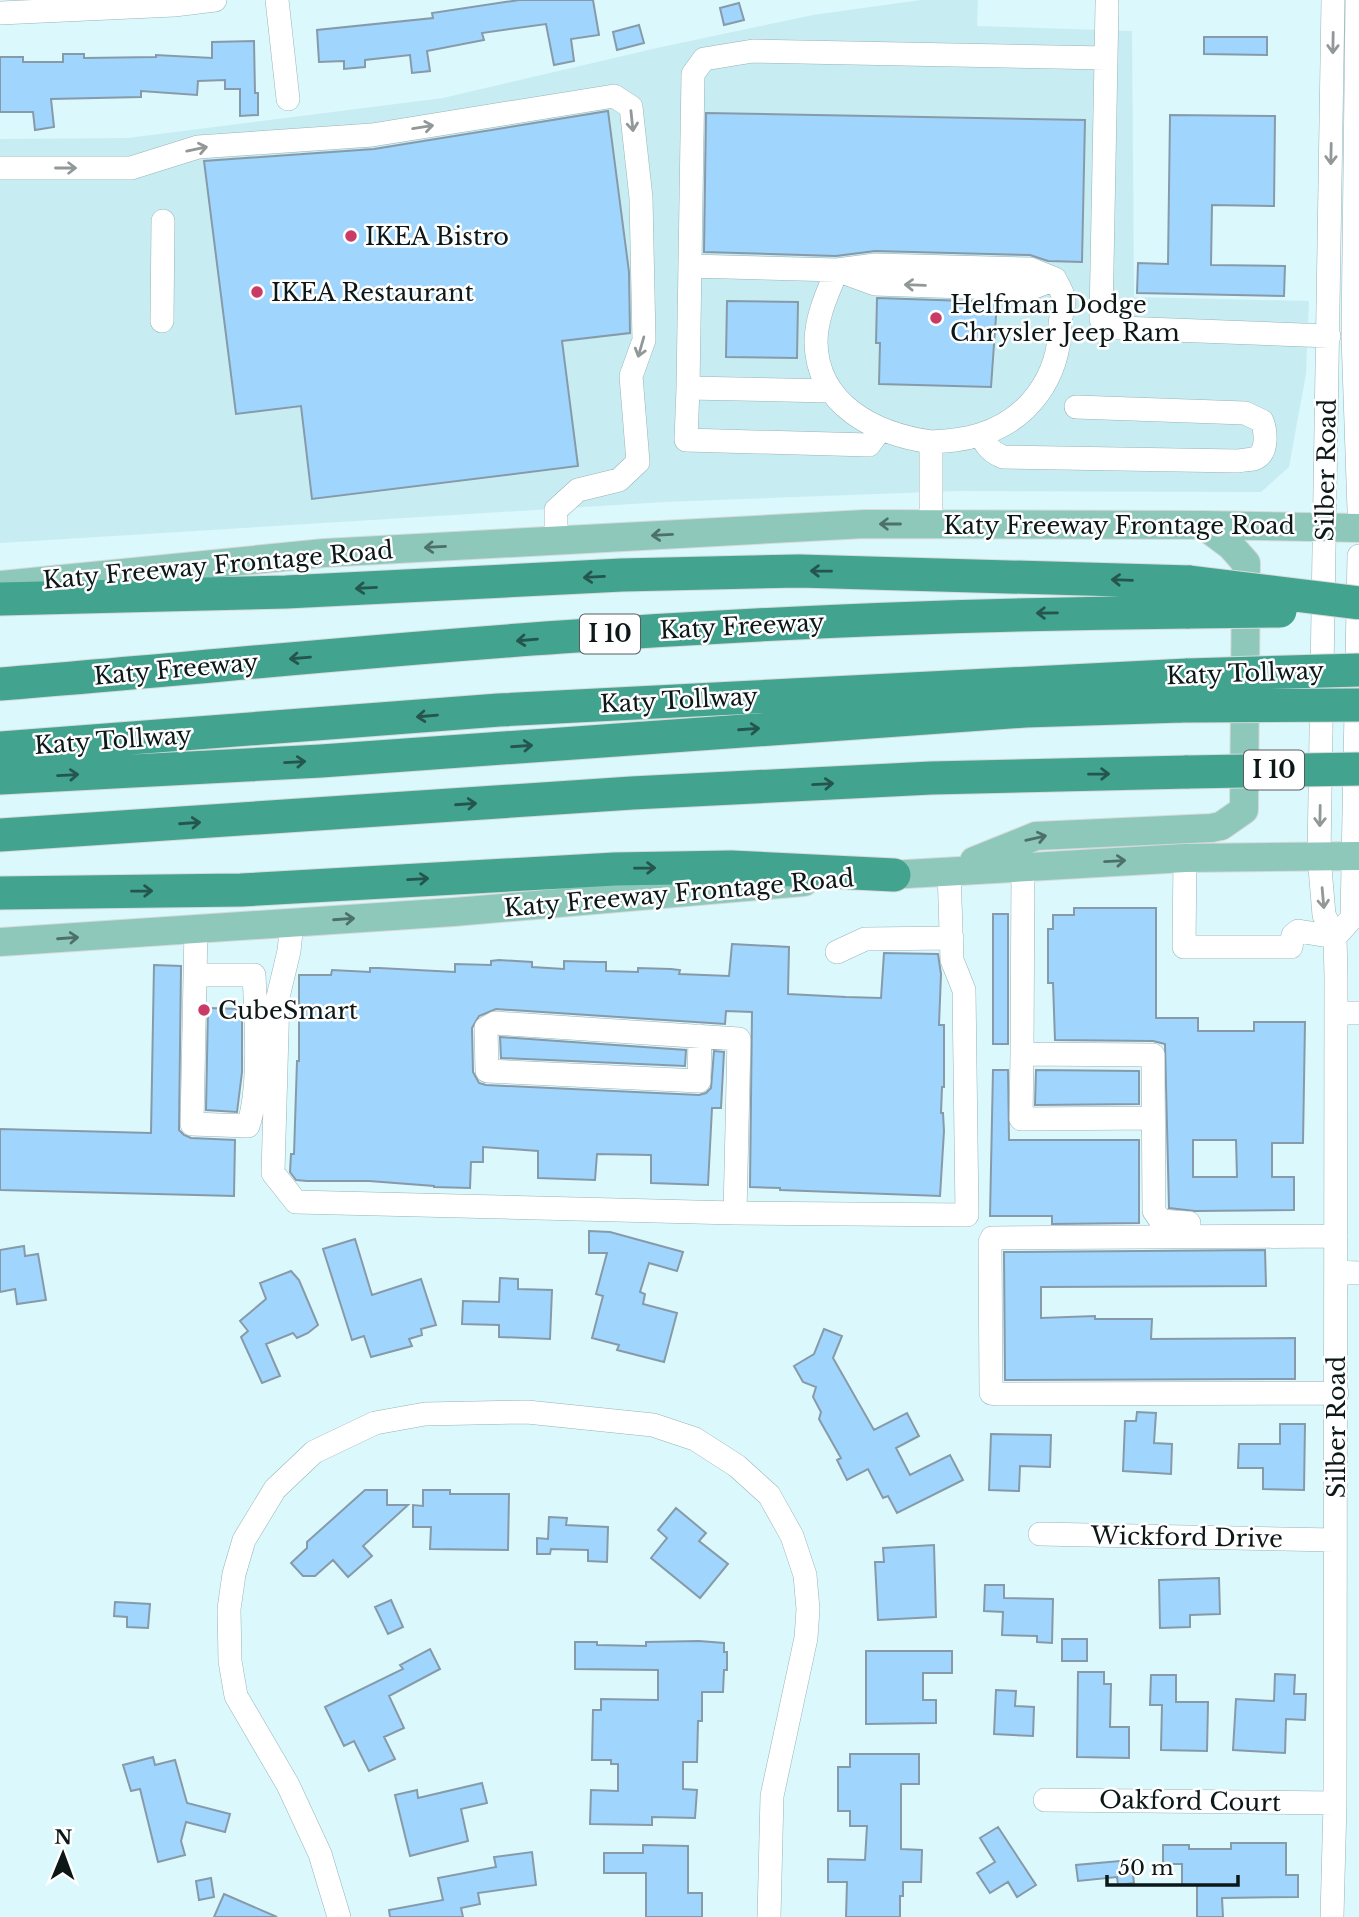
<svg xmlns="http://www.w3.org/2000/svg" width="1359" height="1917" font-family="'Libre Baskerville',serif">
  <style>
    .built { fill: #c7edf3 }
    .building { fill: #a0d6fd; stroke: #879aa9; stroke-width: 2; fill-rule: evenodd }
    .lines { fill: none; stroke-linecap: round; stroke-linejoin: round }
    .minor-casing { stroke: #98b3b7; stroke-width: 24 }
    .major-casing { stroke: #d8dada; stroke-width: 30 }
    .highway-casing { stroke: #d8dada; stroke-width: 35 }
    .minor { stroke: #fff; stroke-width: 23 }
    .major { stroke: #8ec8bb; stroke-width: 28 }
    .highway { stroke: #42a38e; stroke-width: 33 }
    .highway-bridge-casing { stroke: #d8dada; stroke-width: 35; stroke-linecap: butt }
    .highway-bridge { stroke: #42a38e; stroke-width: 33 }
    .oneway { stroke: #929797 }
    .oneway2 { stroke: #4d706a }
    .oneway3 { stroke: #24564d }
    .poi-dot { fill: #c93b66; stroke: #fff; stroke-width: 2.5 }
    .labels { text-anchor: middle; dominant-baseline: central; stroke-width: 5; stroke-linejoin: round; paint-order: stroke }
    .shield { fill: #fff; stroke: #555d5d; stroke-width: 2 }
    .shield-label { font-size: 23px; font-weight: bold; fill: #0c1718 }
    .poi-label { font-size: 24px; fill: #0c1718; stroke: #fff; text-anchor: start }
    .street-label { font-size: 24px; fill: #0c1718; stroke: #fff }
  </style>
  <rect width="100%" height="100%" fill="#dbf8fc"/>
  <path class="built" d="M921 0H978L977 26 1132 31 1134 297 1309 301 1306 374 1289 467 1261 492 958 491 664 502 0 543V139L128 138 443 98 657 48 813 15Z"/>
  <path class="building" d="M519 0H593L599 35 571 39 574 61 554 65 546 24 482 33 484 40 427 51 430 71 412 73 410 55 365 60V67L344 69V61L319 62 317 30 433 18 432 13Z
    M739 3 744 20 724 25 720 8Z
    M639 25 644 43 617 50 613 32Z
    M1204 37H1267V55L1204 54Z
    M254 41 255 93H258V115L240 116V89H225V80L198 81 197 95 141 91V97L51 99 54 127 35 130 33 112H0V57H23V62H63V54H84V58L156 57V55L212 58V42Z
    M608 111 629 272 630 333 562 341 578 466 312 499 301 406 236 414 204 161 374 149Z
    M706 113 1085 120 1082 262 1048 261 1030 255 875 251 836 256 704 252Z
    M1170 115 1275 116 1274 206 1212 205 1211 265 1285 266 1284 296 1137 293 1138 263 1168 264Z
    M877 298 997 302 991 387 879 384 880 343H876Z
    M727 301 798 302 797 358 726 357Z
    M1074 908H1156V1018H1198V1031H1254V1022H1305L1303 1143H1272V1177H1294V1210L1195 1211 1169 1208 1165 1044 1153 1041 1055 1040 1053 983H1048V929H1053V915H1074ZM1193 1140H1236L1237 1177H1193Z
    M993 914H1008V1044H993Z
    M732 944 789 947 788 994 846 997 881 998 884 953 938 954 941 974 939 1025H944V1087H942L941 1113H943L944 1131 940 1196 780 1190V1188L750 1187 752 1012 726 1011 725 1024 496 1009 479 1016 472 1028 473 1072 479 1083 486 1085 699 1095 706 1093 711 1088 714 1051 724 1052 721 1108H712L708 1185 651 1183V1155L597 1154 595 1180 538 1178V1151L483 1147V1162H471L470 1188 434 1187V1186L369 1181H307L296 1180 290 1172 291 1154H294L297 1061H299V975H331L332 970 370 972V968H379L455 972V964L491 965V961L499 960 532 962V967L564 969V961L597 962H606V971L638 972V968L671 969 680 970 679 974 729 976Z
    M154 965 181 966 179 1130 184 1135 191 1138 235 1140 234 1196 0 1190V1129L151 1133Z
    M208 1008 242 1009V1072L237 1112 206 1110Z
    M500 1037 686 1050 685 1066 501 1058Z
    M993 1070H1008L1009 1140H1139V1223L1052 1224V1216H990Z
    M1036 1070 1139 1071V1104L1035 1105Z
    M589 1231 610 1232 683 1252 677 1271 649 1263 640 1292 645 1294 643 1304 677 1313 664 1362 617 1350 619 1345 592 1338 603 1296 596 1294 607 1253H589Z
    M355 1239 372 1295 421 1279 436 1325 421 1329 422 1335 409 1339 412 1346 371 1357 364 1336 352 1340 323 1249Z
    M24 1246 25 1256 38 1254 46 1300 17 1304 15 1289 0 1292V1250Z
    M1265 1250 1266 1286 1041 1287V1318L1095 1316V1319H1152L1151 1339 1295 1338V1379L1005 1380 1004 1252Z
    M291 1271 299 1280 318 1325 308 1333 297 1338 293 1333 266 1344 280 1376 262 1383 241 1337 248 1331 240 1321 266 1299 260 1283Z
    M500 1278 518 1279V1289L552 1290 550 1339 499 1337V1325L462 1324 463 1301 499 1302Z
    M824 1329 842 1336 833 1358 874 1430 907 1413 919 1436 896 1448 910 1475 950 1455 963 1480 897 1513 888 1496 883 1498 868 1469 847 1480 837 1460 841 1458 819 1419 821 1412 813 1397 816 1387 803 1382 794 1366 814 1354Z
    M1137 1412 1156 1413 1154 1443 1172 1444 1171 1474 1123 1471 1125 1421H1136Z
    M1280 1424H1305L1304 1490 1263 1489V1468H1238L1239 1444H1280Z
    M991 1434 1051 1435 1050 1467 1020 1466 1019 1491 989 1490Z
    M365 1490H387V1505H408L363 1546 372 1556 348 1577 333 1560 315 1576H303L291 1563 307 1548V1542Z
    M423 1490H450V1494H509L508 1550 430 1549 431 1527H413V1505L423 1506Z
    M676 1508 706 1533 699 1541 728 1564 700 1598 651 1558 667 1538 658 1530Z
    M549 1517 567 1518 566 1525 608 1527 607 1562 588 1561V1550L551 1549 550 1554H537V1538L548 1539Z
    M934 1545 936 1617 878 1620 875 1562H884L883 1548Z
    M1219 1578 1220 1614 1190 1615V1627L1160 1628 1159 1580Z
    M985 1585H1004V1598L1053 1599 1052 1643 1037 1642V1636L1002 1635 1003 1612 984 1611Z
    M391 1600 403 1627 388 1634 375 1607Z
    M115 1602 150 1604 148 1628 127 1627V1617L114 1616Z
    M1062 1639H1087V1661H1062Z
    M699 1641 724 1643V1652H727V1670H724L723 1692H702V1721H698L697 1762H683V1789L697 1790 695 1818 652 1817V1825L590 1824 591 1790 618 1791V1764H611V1760H592L593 1710H601V1699L658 1700V1670L575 1669V1642H597V1645L646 1646V1642Z
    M430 1649 440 1669 389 1696 404 1728 384 1737 395 1759 369 1771 354 1741 344 1746 325 1707 403 1669 400 1665Z
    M866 1651H952V1673H923V1700H936V1723L866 1724Z
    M1078 1672H1104V1684H1111L1110 1727H1129V1758L1077 1757Z
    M1275 1674 1295 1675 1294 1694H1306L1305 1720 1286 1719 1285 1753 1233 1750 1236 1699 1274 1701Z
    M1151 1675H1176V1702H1208L1207 1751 1161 1750 1162 1705H1150Z
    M996 1690 1016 1691 1015 1706 1034 1707 1033 1736 994 1734Z
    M850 1754H919V1784H901V1849L922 1850 921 1882H903V1896H900V1917H846L847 1882H828V1859L865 1860 867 1826H850V1811H838V1767H850Z
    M153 1757 155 1765 175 1760 187 1803 230 1814 225 1832 186 1822 181 1841 185 1855 158 1862 140 1789 131 1791 123 1765Z
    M482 1783 487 1803 461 1809 468 1841 410 1856 395 1795 417 1790 418 1798Z
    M998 1827 1036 1885 1017 1897 1008 1882 990 1893 977 1873 995 1862 980 1838Z
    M1231 1843H1286V1875H1298V1897L1222 1898 1223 1917H1197V1885H1182V1864H1163V1845H1189V1849H1231Z
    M643 1845 688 1846V1893H702V1917H646V1873H604V1853H643Z
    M532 1852 536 1885 478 1893 480 1904 461 1908 463 1917H390L389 1910 443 1900 438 1878 496 1867 494 1857Z
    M1131 1860 1134 1883 1118 1885 1117 1877 1078 1881 1076 1865Z
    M211 1878 214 1897 199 1900 196 1881Z
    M224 1894 277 1917H214Z"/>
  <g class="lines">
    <g class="minor-casing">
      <path id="minor" d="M277 0 288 99
        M1357 0 1353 336 1359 510
        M0 13 174 5 215 0
        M1106 58 1107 4
        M0 168H131L198 147 372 135 614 96 631 107 641 198 644 340 631 376 638 462 619 480 578 490 556 510V541
        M690 266 837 270C828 292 816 317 816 342 817 406 876 434 931 442V524
        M837 270 875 265 1030 269 1055 279C1058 285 1063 293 1064 299 1064 308 1060 317 1060 326 1059 377 1029 420 979 435 963 440 947 441 931 442
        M842 272 875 284 1029 289 1055 279
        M162 321 163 221
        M688 388 686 440 869 445 880 430
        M830 391 688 388 693 74 704 59 753 51 1106 58 1101 319 1120 328 1329 336
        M981 435C986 446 991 452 1003 457L1238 461C1243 460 1251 460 1256 458 1268 452 1266 431 1262 421L1245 413 1076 407
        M1185 858 1184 947H1291L1293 935 1298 931 1335 937
        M1023 866 1022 1054 1153 1055 1154 1211 1161 1221 1189 1223
        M292 922 289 951 278 997 273 1173 296 1202 735 1213
        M1335 937 1352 918 1359 556
        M837 952 865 939 952 938
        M195 975H254C256 1016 261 1088 248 1126L192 1124 196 929
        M1336 1013H1359
        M700 1036 699 1081 487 1071 486 1028 495 1023 739 1039 735 1213 967 1215 964 990 952 960 949 871
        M1022 1054 1021 1119 1153 1118
        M1336 1236 992 1238 990 1242 991 1393 998 1394 1337 1393
        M1336 1272 1359 1273
        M1040 1534 1334 1540
        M1045 1800 1335 1803
        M339 1917 320 1854 288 1785 236 1696 230 1661 229 1609 234 1574 244 1540 275 1489 314 1452 375 1423 425 1414 527 1412 653 1425 695 1439 737 1466 769 1495 792 1536 805 1575 808 1609 806 1638 772 1796 769 1917
        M1332 1917 1335 1803 1336 976 1335 937 1324 915 1319 856 1333 0"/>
    </g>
    <g class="major-casing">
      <path id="major" d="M0 585 324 553 865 524 1203 525 1359 528
        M974 861 1036 836 1211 828 1221 826 1244 810 1246 563 1231 546 1203 525
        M872 876 1185 858 1359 856
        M0 942 454 912 804 882"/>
    </g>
    <g class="highway-casing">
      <path id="highway" d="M0 599 286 592 622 575 799 571 1190 582
        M0 684C187 669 374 650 561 637 770 622 980 614 1189 612
        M0 748 499 710 1188 675
        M0 778 321 761 1025 711 1181 706
        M0 835 632 793 931 778 1188 772
        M0 893 241 890 615 869 731 867 894 875"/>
    </g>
    <use href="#minor" class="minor"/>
    <use href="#major" class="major"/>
    <use href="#highway" class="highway"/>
    <g class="highway-bridge-casing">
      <path id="highway-bridge" d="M1190 582 1359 603
        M1189 612 1280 611
        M1188 675 1359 670
        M1181 706 1359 705
        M1188 772 1359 769"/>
    </g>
    <use href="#highway-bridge" class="highway-bridge"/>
  </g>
  <defs><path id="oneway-shaft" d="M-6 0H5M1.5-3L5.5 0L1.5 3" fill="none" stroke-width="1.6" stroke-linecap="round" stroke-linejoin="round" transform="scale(1.75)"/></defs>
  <g class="oneway">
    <use href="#oneway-shaft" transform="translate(1333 43) rotate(91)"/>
    <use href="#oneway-shaft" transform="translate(632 121) rotate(84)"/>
    <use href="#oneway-shaft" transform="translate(423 127) rotate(-9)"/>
    <use href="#oneway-shaft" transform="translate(197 149) rotate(-12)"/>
    <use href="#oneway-shaft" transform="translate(1331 154) rotate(91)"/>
    <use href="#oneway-shaft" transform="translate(66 168)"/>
    <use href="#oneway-shaft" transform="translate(915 285) rotate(-178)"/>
    <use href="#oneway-shaft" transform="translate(641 347) rotate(106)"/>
    <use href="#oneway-shaft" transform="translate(1320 816) rotate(91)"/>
    <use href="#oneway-shaft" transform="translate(1323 898) rotate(85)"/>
  </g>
  <g class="oneway2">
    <use href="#oneway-shaft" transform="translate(890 524) rotate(-180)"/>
    <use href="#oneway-shaft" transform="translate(662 535) rotate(177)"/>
    <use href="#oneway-shaft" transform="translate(435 547) rotate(177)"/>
    <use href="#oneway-shaft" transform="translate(1036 838) rotate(-13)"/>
    <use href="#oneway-shaft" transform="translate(1115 861) rotate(-3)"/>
    <use href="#oneway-shaft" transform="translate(344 919) rotate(-4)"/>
    <use href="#oneway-shaft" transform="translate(68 938) rotate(-4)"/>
  </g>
  <g class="oneway3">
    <use href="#oneway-shaft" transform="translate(821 571) rotate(-179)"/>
    <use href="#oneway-shaft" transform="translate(594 577) rotate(177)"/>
    <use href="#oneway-shaft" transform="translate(1122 580) rotate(-178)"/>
    <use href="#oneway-shaft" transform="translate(366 588) rotate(177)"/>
    <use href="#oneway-shaft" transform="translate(1047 613) rotate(179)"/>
    <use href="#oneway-shaft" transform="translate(527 640) rotate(175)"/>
    <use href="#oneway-shaft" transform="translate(300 658) rotate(175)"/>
    <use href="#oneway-shaft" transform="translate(427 716) rotate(175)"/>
    <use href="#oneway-shaft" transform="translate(749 729) rotate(-4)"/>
    <use href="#oneway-shaft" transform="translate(522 746) rotate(-4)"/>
    <use href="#oneway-shaft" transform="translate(295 762) rotate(-3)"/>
    <use href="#oneway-shaft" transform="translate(1099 774) rotate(-1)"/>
    <use href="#oneway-shaft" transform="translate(68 775) rotate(-3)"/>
    <use href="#oneway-shaft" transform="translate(823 784) rotate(-3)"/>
    <use href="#oneway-shaft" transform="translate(466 804) rotate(-4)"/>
    <use href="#oneway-shaft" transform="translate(190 823) rotate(-4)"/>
    <use href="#oneway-shaft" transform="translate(645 868) rotate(-1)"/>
    <use href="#oneway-shaft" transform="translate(418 879) rotate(-3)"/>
    <use href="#oneway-shaft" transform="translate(142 891) rotate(-1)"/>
  </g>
  <g class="poi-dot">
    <circle cx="351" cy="236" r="7"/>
    <circle cx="257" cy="292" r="7"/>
    <circle cx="936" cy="318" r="7"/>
    <circle cx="204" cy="1010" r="7"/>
  </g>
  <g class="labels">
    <g class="shield">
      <rect x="580" y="614.5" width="60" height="39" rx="5"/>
      <rect x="1244" y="750.5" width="60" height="39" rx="5"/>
    </g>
    <g class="shield-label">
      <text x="610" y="634">I 10</text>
      <text x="1274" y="770">I 10</text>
    </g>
    <g class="poi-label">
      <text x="365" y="236">IKEA Bistro</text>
      <text x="271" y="292">IKEA Restaurant</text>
      <text x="950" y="304">Helfman Dodge<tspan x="950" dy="28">Chrysler Jeep Ram</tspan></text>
      <text x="218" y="1010">CubeSmart</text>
    </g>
    <g class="street-label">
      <text transform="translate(1326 470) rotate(-89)">Silber Road</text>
      <text x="1119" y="525">Katy Freeway Frontage Road</text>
      <text transform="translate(218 565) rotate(-5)">Katy Freeway Frontage Road</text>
      <text transform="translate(742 626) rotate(-3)">Katy Freeway</text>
      <text transform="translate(176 669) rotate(-5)">Katy Freeway</text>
      <text transform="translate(1245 673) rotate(-2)">Katy Tollway</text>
      <text transform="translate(679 700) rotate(-3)">Katy Tollway</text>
      <text transform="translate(113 740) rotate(-4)">Katy Tollway</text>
      <text transform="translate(679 893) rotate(-5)">Katy Freeway Frontage Road</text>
      <text transform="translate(1336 1427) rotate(-90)">Silber Road</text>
      <text transform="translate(1187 1537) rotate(1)">Wickford Drive</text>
      <text transform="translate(1190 1801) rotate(1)">Oakford Court</text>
    </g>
  </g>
  <g transform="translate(63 1854) rotate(1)" stroke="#ffffff" stroke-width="5" paint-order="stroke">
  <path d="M0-5L12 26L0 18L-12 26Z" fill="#0c1718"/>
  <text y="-10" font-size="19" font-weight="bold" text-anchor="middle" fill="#0c1718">N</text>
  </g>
  <path d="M1107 1875v10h131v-10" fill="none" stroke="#0c1718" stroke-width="3.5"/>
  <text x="1118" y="1875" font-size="21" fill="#0c1718" stroke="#ffffff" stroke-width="5" paint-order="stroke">50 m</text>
</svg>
